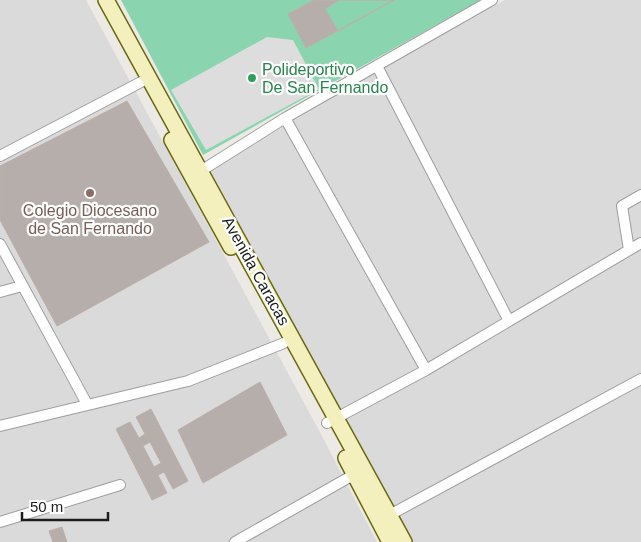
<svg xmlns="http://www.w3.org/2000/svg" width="641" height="542" font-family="Helvetica,sans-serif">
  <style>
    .residential { fill: #dbdadb }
    .pitch { fill: #8ad5b0 }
    .parking { fill: #ddd }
    .building { fill: #b6aeaa; stroke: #beafa8; fill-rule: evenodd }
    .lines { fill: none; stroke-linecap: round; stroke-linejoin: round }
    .street-casing { stroke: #9e9e9e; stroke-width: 12 }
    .secondary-casing { stroke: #696910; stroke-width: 18 }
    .street { stroke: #fff; stroke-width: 10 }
    .secondary { stroke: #f3f0bd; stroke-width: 15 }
    .leisure-dot { fill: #2e9e5b; stroke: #fff; stroke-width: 2 }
    .education-dot { fill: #8d6e63; stroke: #fff; stroke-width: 2 }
    .labels { text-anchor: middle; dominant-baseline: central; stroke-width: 4.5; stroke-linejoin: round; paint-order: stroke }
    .leisure-label { font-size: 16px; fill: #27864d; stroke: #fff; text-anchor: start }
    .education-label { font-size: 16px; fill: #785e54; stroke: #fff }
    .street-label { font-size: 16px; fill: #1d1d1d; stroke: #fff }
  </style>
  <rect width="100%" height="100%" fill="#ede9e4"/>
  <path class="residential" d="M0 0H86L322 436 377 542H0Z
    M505 0H641V542H409L217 188 210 171 369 75Z"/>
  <path class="pitch" d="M121 0H481L203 155Z"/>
  <path class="parking" d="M267 37 293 40 319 89 206 150 171 90Z"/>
  <path class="building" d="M314 0H394L306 48 288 14Z
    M339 0H394L338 31 325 9Z
    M127 101 209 242 57 326 0 220V166Z
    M260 382 287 435 203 483 178 430Z
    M151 409 188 481 173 489 164 472 158 475 167 493 152 500 116 429 130 422 139 438 145 434 136 417ZM150 442 161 463 154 467 143 446Z
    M62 527 67 542H53L49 531Z"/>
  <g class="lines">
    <g class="street-casing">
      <path id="street" d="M377 66 509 321
        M285 118 426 370
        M0 156 141 82
        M196 174 285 118 492 0
        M0 244 87 404
        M629 250 622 206 641 195
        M0 292 22 286
        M327 423 426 370 641 243
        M0 426 188 381 284 343
        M384 518 641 379
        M0 522 120 485
        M235 542 355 474"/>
    </g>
    <g class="secondary-casing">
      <path id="secondary" d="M106 0 404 542
        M172 140 231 247
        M346 458 390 542"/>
    </g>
    <use href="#street" class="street"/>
    <use href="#secondary" class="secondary"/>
  </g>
  <circle class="leisure-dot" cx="252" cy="78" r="5"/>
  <circle class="education-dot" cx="90" cy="193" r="5"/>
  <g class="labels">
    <g class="leisure-label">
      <text x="262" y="69">Polideportivo<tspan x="262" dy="18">De San Fernando</tspan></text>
    </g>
    <g class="education-label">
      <text x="90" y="210">Colegio Diocesano<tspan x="90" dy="18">de San Fernando</tspan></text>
    </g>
    <g class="street-label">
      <text transform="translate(256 271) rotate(61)">Avenida Caracas</text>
    </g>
  </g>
  <path d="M22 512v8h86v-8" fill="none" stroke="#1d1d1d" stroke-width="2.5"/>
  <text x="30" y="512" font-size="15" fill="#1d1d1d" stroke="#ffffff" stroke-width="4" paint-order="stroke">50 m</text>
</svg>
